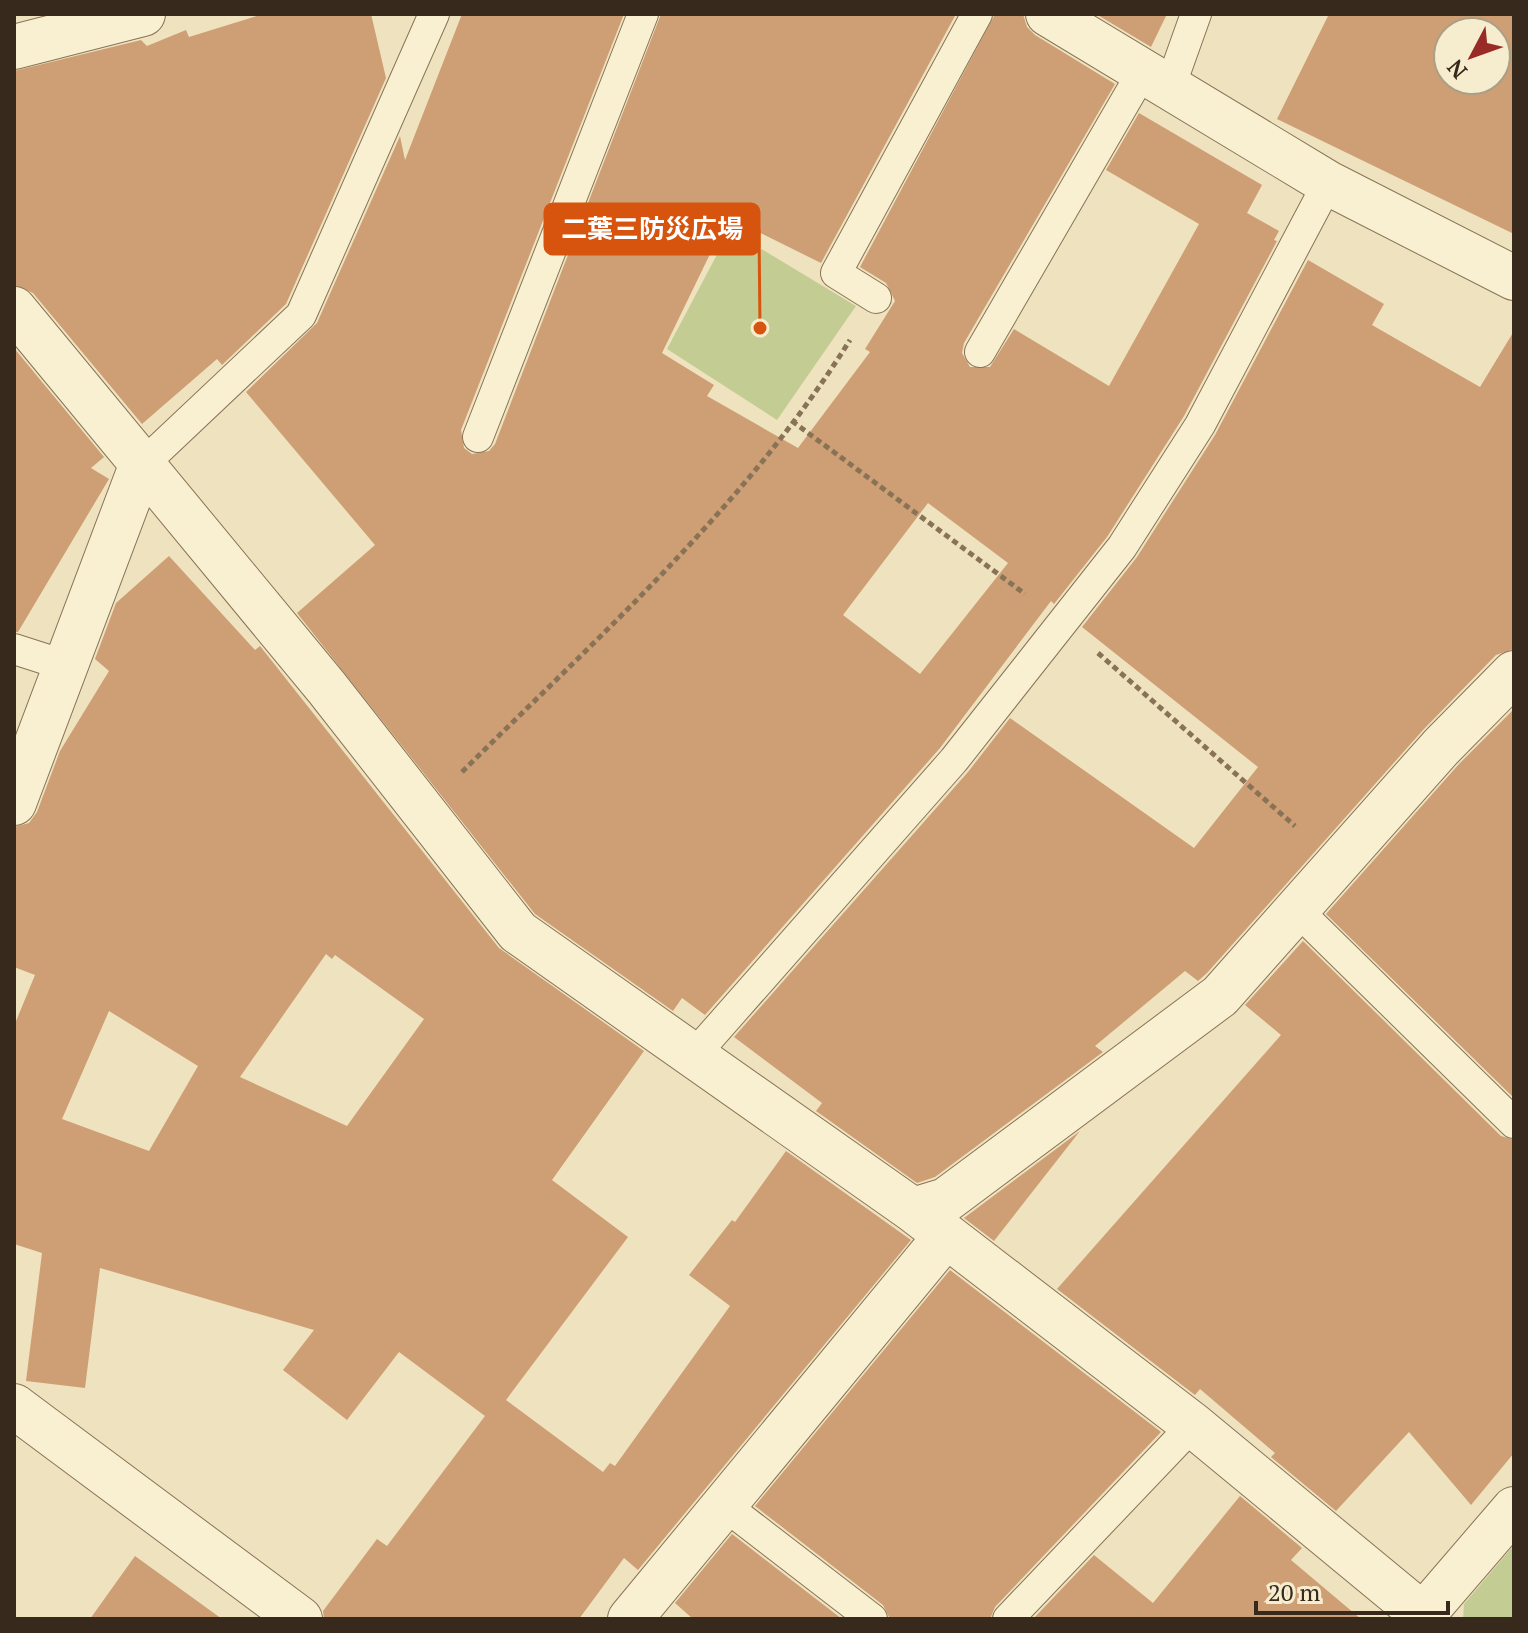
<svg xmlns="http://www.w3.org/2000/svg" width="1528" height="1633" font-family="'PT Serif','Noto Sans JP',serif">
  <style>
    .green { fill: #c3cd93 }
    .building { fill: #ce9e74; fill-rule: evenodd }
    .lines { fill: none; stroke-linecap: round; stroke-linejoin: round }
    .service-casing { stroke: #887357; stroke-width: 32 }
    .minor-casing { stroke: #887357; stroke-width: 46 }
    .tertiary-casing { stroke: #887357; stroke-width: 46 }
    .path { stroke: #887357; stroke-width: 5; stroke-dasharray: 6 4; stroke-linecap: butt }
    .service { stroke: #f9f0d2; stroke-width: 30 }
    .minor { stroke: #f9f0d2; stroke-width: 44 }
    .tertiary { stroke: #f9f0d2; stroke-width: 44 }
    .leader { fill: none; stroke: #d6540e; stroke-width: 3 }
    .callout-dot { fill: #d6540e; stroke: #f6edcf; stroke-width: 3 }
    .callout { fill: #d6540e; stroke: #d6540e; stroke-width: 3 }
    .callout-label { font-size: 26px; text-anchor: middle; font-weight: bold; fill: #fff }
  </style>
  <rect width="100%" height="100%" fill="#efe3bf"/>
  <path class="green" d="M730 230 856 306 777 420 667 349Z
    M1514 1545V1619H1463L1464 1604Z"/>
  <path class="building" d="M263 14H371L386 78 286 304 222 365 217 359 142 424 33 293 14 285V71L141 40 147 46 186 30 189 37Z
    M462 14H624L461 430 464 448 472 454 489 451 495 444 661 14H956L821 263 728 217 662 353 714 385 707 396 798 448 870 352 865 349 895 301 886 283 860 267 995 14H1023L1027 27 1035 35 1115 84 964 343 962 353 970 367H990L1014 329 1109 386 1199 224 1106 170 1139 113 1262 185 1247 213 1279 231 1274 240 1277 241 1184 416 1107 537 1054 604 1051 601 940 748 705 1015 682 998 673 1011 535 914 297 613 375 545 246 392 317 323 400 136 405 160ZM928 503 1008 563 920 674 843 615Z
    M1096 14H1167L1151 47Z
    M1329 14H1514V234L1277 119ZM1448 32H1496V80H1448Z
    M1308 260 1384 304 1372 325 1480 387 1514 331V649L1496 655 1423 730 1207 973 1198 981 1185 971 1095 1046 1103 1052 935 1177 917 1183 816 1111 822 1103 734 1037 968 772 1010 718 1194 848 1258 767 1082 627 1137 557 1215 435Z
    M14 348 104 457 91 468 109 479 18 632H14Z
    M169 556 255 650 260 646 499 948 644 1051 552 1180 628 1237 506 1400 603 1472 610 1463 615 1466 730 1306 689 1275 732 1220 735 1222 786 1151 911 1240 638 1570 624 1558 579 1619H324L323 1611 377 1539 387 1546 485 1416 399 1352 347 1420 283 1370 314 1330 100 1268 85 1388 26 1381 42 1253 14 1244V1026L35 975 14 967V827L29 823 37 812 60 751 109 671 95 659 116 603ZM326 954 332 959 335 955 424 1019 347 1126 240 1077ZM109 1011 198 1066 149 1151 62 1119Z
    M1514 709V1098L1326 914 1459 764Z
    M1303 941 1501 1136 1514 1140V1453L1471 1505 1409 1432 1336 1511 1271 1457 1275 1453 1200 1389 1195 1395 1057 1289 1281 1035 1245 1005Z
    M1080 1131 994 1241 964 1218Z
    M950 1270 1161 1432 995 1607 990 1619H890L883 1605 755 1506Z
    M1240 1496 1302 1548 1291 1560 1361 1619H1033L1094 1555 1153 1603Z
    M732 1534 842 1619H693L675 1603Z
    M135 1556 222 1619H90Z"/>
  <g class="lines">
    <g class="service-casing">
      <path id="service" d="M1170 87 1196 14
        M876 298 836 273 977 14
        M980 352 1143 71
        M478 437 643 14
        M141 466 301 315 434 14
        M14 649 67 666
        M1297 910 1514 1123
        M695 1054 954 760 1122 547 1200 425 1328 183
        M724 1505 872 1619
        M1008 1619 1193 1425"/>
    </g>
    <g class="minor-casing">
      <path id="minor" d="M1048 14 1328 183 1514 278
        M14 47 143 14
        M14 309 327 688 518 932 913 1210 1193 1425 1428 1619
        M14 803 141 466
        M913 1210 946 1200 1220 996 1441 747 1514 673
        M14 1406 300 1619
        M630 1619 946 1236"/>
    </g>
    <g class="tertiary-casing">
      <path id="tertiary" d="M1422 1616 1514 1509"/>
    </g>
    <path class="path" d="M792 421 1025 594
      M1098 653 1295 826
      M462 772C599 636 747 505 850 340"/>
    <use href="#service" class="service"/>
    <use href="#minor" class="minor"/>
    <use href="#tertiary" class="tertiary"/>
  </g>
  <path class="leader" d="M760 328L759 229"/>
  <circle class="callout-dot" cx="760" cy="328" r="8"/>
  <rect class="callout" x="545" y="204" width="214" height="50" rx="8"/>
  <g class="callout-label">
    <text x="652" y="238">二葉三防災広場</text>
  </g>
  <rect width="1528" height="1633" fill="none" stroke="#372a1c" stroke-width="32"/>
  <g transform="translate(1472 56) rotate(229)"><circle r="38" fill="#f6edcf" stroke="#aa9f87" stroke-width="2"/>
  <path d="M0-6L14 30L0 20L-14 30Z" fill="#982b26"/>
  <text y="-12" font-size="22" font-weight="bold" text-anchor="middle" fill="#372a1c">N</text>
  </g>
  <path d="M1256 1601v12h192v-12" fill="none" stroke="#372a1c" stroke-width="4"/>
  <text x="1268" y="1601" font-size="24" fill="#372a1c" stroke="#f6edcf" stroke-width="6" paint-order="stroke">20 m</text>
</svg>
